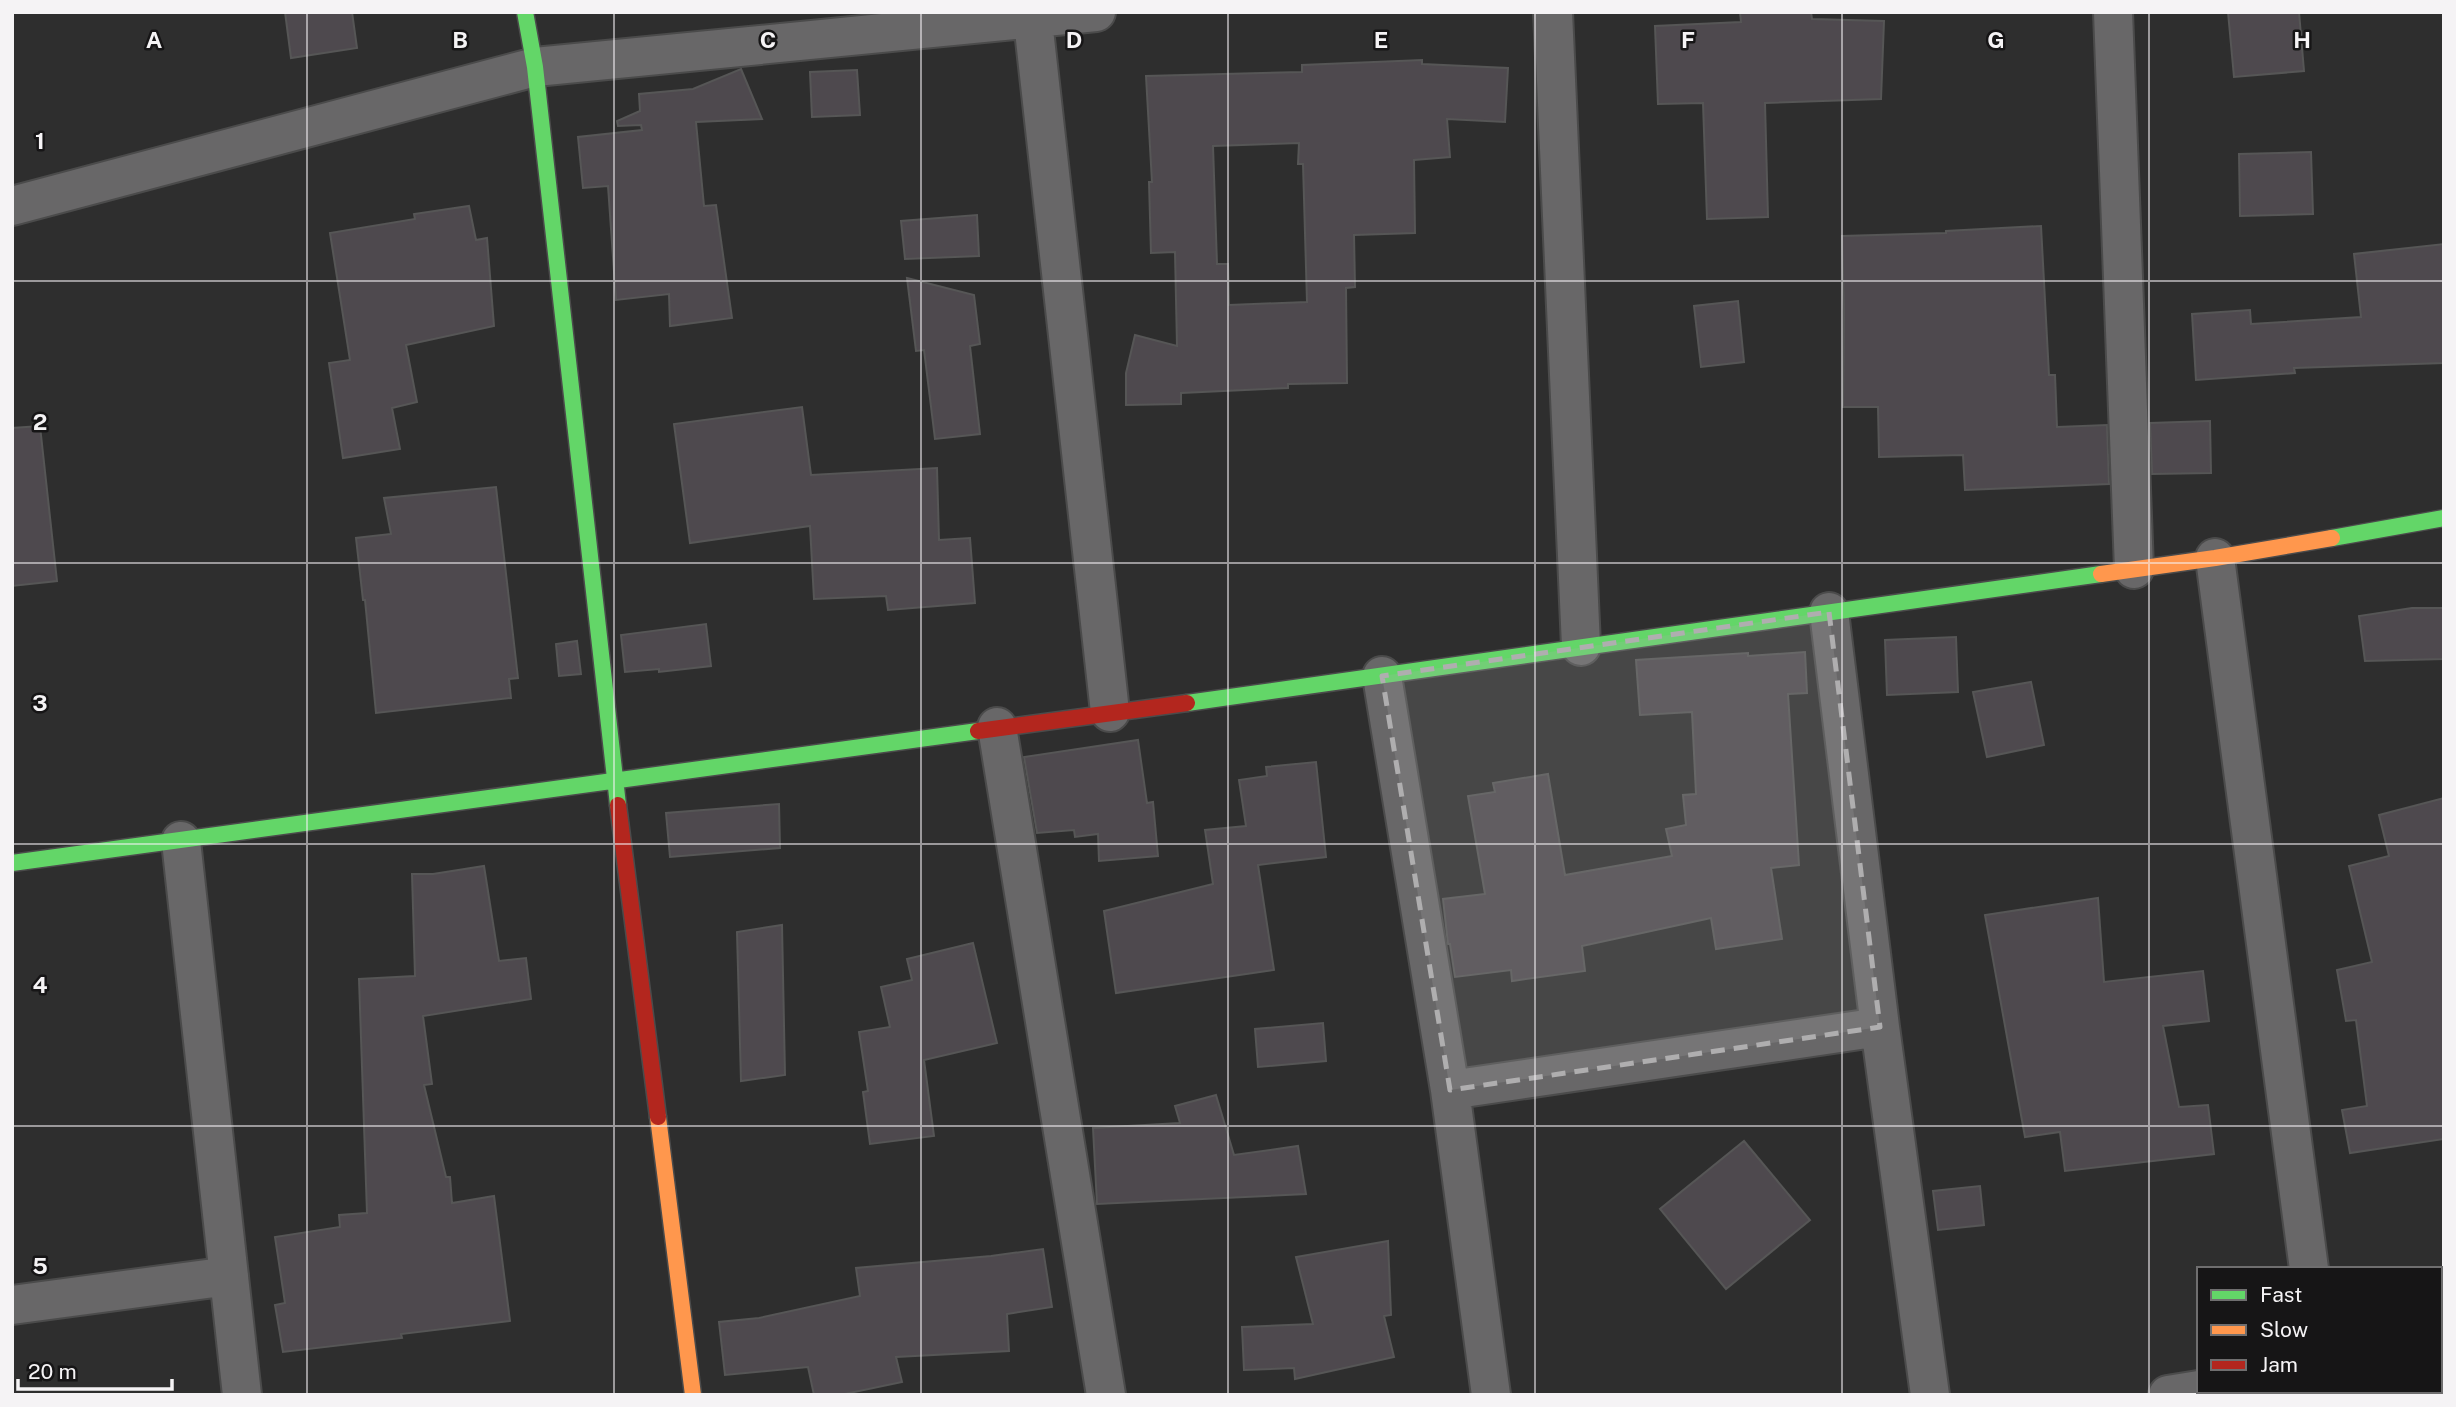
<svg xmlns="http://www.w3.org/2000/svg" width="2456" height="1407" font-family="'Public Sans',sans-serif">
  <style>
    .building { fill: #4e494e; stroke: #565656; stroke-width: 2; fill-rule: evenodd }
    .lines { fill: none; stroke-linecap: round; stroke-linejoin: round }
    .street-casing { stroke: #4b4b4b; stroke-width: 42 }
    .fast-casing { stroke: #4b4b4b; stroke-width: 19 }
    .slow-casing { stroke: #4b4b4b; stroke-width: 19 }
    .jam-casing { stroke: #4b4b4b; stroke-width: 19 }
    .street { stroke: #686768; stroke-width: 38 }
    .fast { stroke: #63d668; stroke-width: 16 }
    .slow { stroke: #ff974d; stroke-width: 16 }
    .jam { stroke: #b3261e; stroke-width: 16 }
    .marked { fill: #afaeaf; fill-opacity: 0.2; stroke: #afaeaf; stroke-width: 5; stroke-dasharray: 14 9; stroke-linejoin: round }
    .grid { fill: none; stroke: #f5f3f5; stroke-width: 2; stroke-opacity: 0.55 }
    .grid-label { font-size: 23px; text-anchor: middle; font-weight: bold; fill: #f5f3f5; stroke: #161516; stroke-width: 5; stroke-linejoin: round; paint-order: stroke }
  </style>
  <rect width="100%" height="100%" fill="#2e2e2e"/>
  <path class="building" d="M285 12H352L357 48 291 58Z
    M1740 12H1811L1812 19 1884 21 1881 99 1765 103 1768 217 1707 219 1703 103 1658 104 1655 26 1741 22Z
    M2228 12H2299L2304 71 2234 77Z
    M1422 60V64L1508 68 1505 122 1447 119 1450 157 1414 160 1415 233 1354 235 1355 287 1346 288 1347 383 1288 384V388L1181 393V404L1126 405V373L1135 335 1177 346 1175 252 1151 253 1149 182H1152L1146 76 1302 72V65ZM1299 143 1298 164H1303L1307 302 1229 305 1228 264H1217L1213 146Z
    M741 69 762 119 696 122 704 206 716 205 732 318 670 326 669 294 616 300 608 186 583 188 578 137 642 130 641 125 618 126 617 121 640 111 639 94 693 89Z
    M857 70 860 115 812 117 810 72Z
    M2311 152 2313 214 2240 216 2239 154Z
    M469 206 476 240 487 238 494 326 406 345 417 402 392 408 400 449 343 458 329 363 350 360 330 233 415 219 414 214Z
    M977 215 979 256 905 259 901 221Z
    M2041 226 2049 375H2055L2057 427 2107 425 2109 484 1965 490 1963 455 1879 457 1878 407H1843L1844 312 1842 236 1946 233V231Z
    M2444 244V363L2294 368 2295 373 2196 380 2192 314 2250 310 2251 324 2361 317 2354 254Z
    M907 278 974 295 980 344 970 346 980 434 935 439 924 350 916 351Z
    M1738 301 1744 362 1701 367 1694 306Z
    M802 407 811 475 937 468 939 540 970 538 975 603 888 610 886 596 814 599 810 526 690 543 674 424Z
    M2210 421 2211 473 2152 474 2150 423Z
    M40 426 57 581 12 586V428Z
    M496 487 518 678 509 679 511 698 376 713 365 600H363L356 538 391 534 384 498Z
    M2412 608H2444V659L2365 661 2359 616Z
    M706 624 711 666 659 672V669L625 672 621 635Z
    M1956 637 1958 692 1887 695 1885 640Z
    M577 641 581 674 559 676 556 644Z
    M1805 652 1807 693 1788 694 1799 865 1771 868 1782 939 1716 949 1711 918 1582 946 1585 971 1512 981 1511 970 1455 977 1450 944H1448L1443 899 1485 894 1468 796 1495 792 1493 783 1548 774 1565 875 1672 856 1666 829 1686 825 1683 795 1696 794 1692 712 1640 715 1636 660 1748 653V656Z
    M2031 682 2044 745 1987 757 1973 692Z
    M1138 740 1147 803 1153 802 1158 856 1099 861 1098 834 1075 837 1074 830 1037 833 1024 757Z
    M1316 762 1326 857 1258 865 1274 970 1116 993 1104 911 1213 884 1205 830 1246 826 1239 780 1267 776 1266 767Z
    M2444 798V1139L2350 1153 2342 1110 2367 1106 2356 1020 2346 1021 2337 970 2372 962 2349 866 2389 856 2379 815Z
    M779 804 780 848 670 857 666 813Z
    M484 866 499 961 526 958 531 999 423 1016 432 1084 424 1085 446 1177H450L452 1203 494 1196 510 1321 401 1334 402 1338 283 1352 275 1305 285 1303 275 1237 340 1227 339 1215 367 1213 359 979 415 976 412 874H433Z
    M2098 898 2104 982 2203 971 2209 1021 2163 1026 2179 1107 2208 1105 2214 1154 2065 1171 2060 1132 2025 1137 1985 915Z
    M782 925 785 1075 741 1081 737 932Z
    M973 943 997 1043 924 1060 934 1136 870 1144 863 1092 868 1091 859 1032 890 1027 881 987 912 980 907 959Z
    M1323 1023 1326 1061 1258 1067 1255 1029Z
    M1216 1095 1234 1155 1298 1146 1306 1194 1097 1204 1093 1128 1180 1123 1175 1106Z
    M1744 1141 1810 1220 1726 1289 1660 1209Z
    M1980 1186 1984 1225 1938 1230 1933 1191Z
    M1388 1241 1391 1315 1384 1316 1394 1357 1295 1379 1294 1368 1244 1370 1242 1327 1313 1324 1296 1257Z
    M1043 1249 1052 1307 1007 1314 1009 1351 896 1357 902 1382 840 1395H814L808 1367 725 1375 719 1322 759 1318 860 1296 856 1268 991 1256Z"/>
  <g class="lines">
    <g class="street-casing">
      <path id="street" d="M1032 12 1110 712
        M1553 12 1581 646
        M2113 12 2134 569
        M12 206 535 67 1096 12
        M2215 558 2309 1269
        M1829 612 1880 1027 1930 1395
        M1382 676 1450 1090 1491 1395
        M997 727 1106 1395
        M181 841 242 1395
        M1450 1090 1880 1027
        M12 1305 229 1276
        M2440 1352H2444
        M2326 1391V1395
        M2168 1395 2199 1390"/>
    </g>
    <g class="fast-casing">
      <path id="fast" d="M525 12 535 67 618 805
        M2332 538 2444 518
        M1187 703 2101 574
        M12 863 978 731"/>
    </g>
    <g class="slow-casing">
      <path id="slow" d="M2101 574 2215 558 2332 538
        M658 1117 693 1395"/>
    </g>
    <g class="jam-casing">
      <path id="jam" d="M978 731 1187 703
        M618 805 658 1117"/>
    </g>
    <use href="#street" class="street"/>
    <use href="#fast" class="fast"/>
    <use href="#slow" class="slow"/>
    <use href="#jam" class="jam"/>
  </g>
  <path class="marked" d="M1829 612 1880 1027 1450 1090 1382 676Z"/>
  <path class="grid" d="M307 12V1395M614 12V1395M921 12V1395M1228 12V1395M1535 12V1395M1842 12V1395M2149 12V1395M12 281H2444M12 563H2444M12 844H2444M12 1126H2444"/>
  <g class="grid-label">
    <text x="154" y="48">A</text>
    <text x="460" y="48">B</text>
    <text x="768" y="48">C</text>
    <text x="1074" y="48">D</text>
    <text x="1381" y="48">E</text>
    <text x="1688" y="48">F</text>
    <text x="1996" y="48">G</text>
    <text x="2302" y="48">H</text>
    <text x="40" y="149">1</text>
    <text x="40" y="430">2</text>
    <text x="40" y="711">3</text>
    <text x="40" y="993">4</text>
    <text x="40" y="1274">5</text>
  </g>
  <rect width="2456" height="1407" fill="none" stroke="#f5f3f5" stroke-width="28"/>
  <rect x="2197" y="1267" width="245" height="126" fill="#161516" stroke="#6f6e6f" stroke-width="2"/>
  <rect x="2211" y="1290" width="35" height="10" fill="#63d668" stroke="#6f6e6f" stroke-width="2"/>
  <text x="2260" y="1302" font-size="21" fill="#f5f3f5">Fast</text>
  <rect x="2211" y="1325" width="35" height="10" fill="#ff974d" stroke="#6f6e6f" stroke-width="2"/>
  <text x="2260" y="1337" font-size="21" fill="#f5f3f5">Slow</text>
  <rect x="2211" y="1360" width="35" height="10" fill="#b3261e" stroke="#6f6e6f" stroke-width="2"/>
  <text x="2260" y="1372" font-size="21" fill="#f5f3f5">Jam</text>
  <path d="M18 1379v10h154v-10" fill="none" stroke="#f5f3f5" stroke-width="3.5"/>
  <text x="28" y="1379" font-size="21" fill="#f5f3f5" stroke="#161516" stroke-width="5" paint-order="stroke">20 m</text>
</svg>
